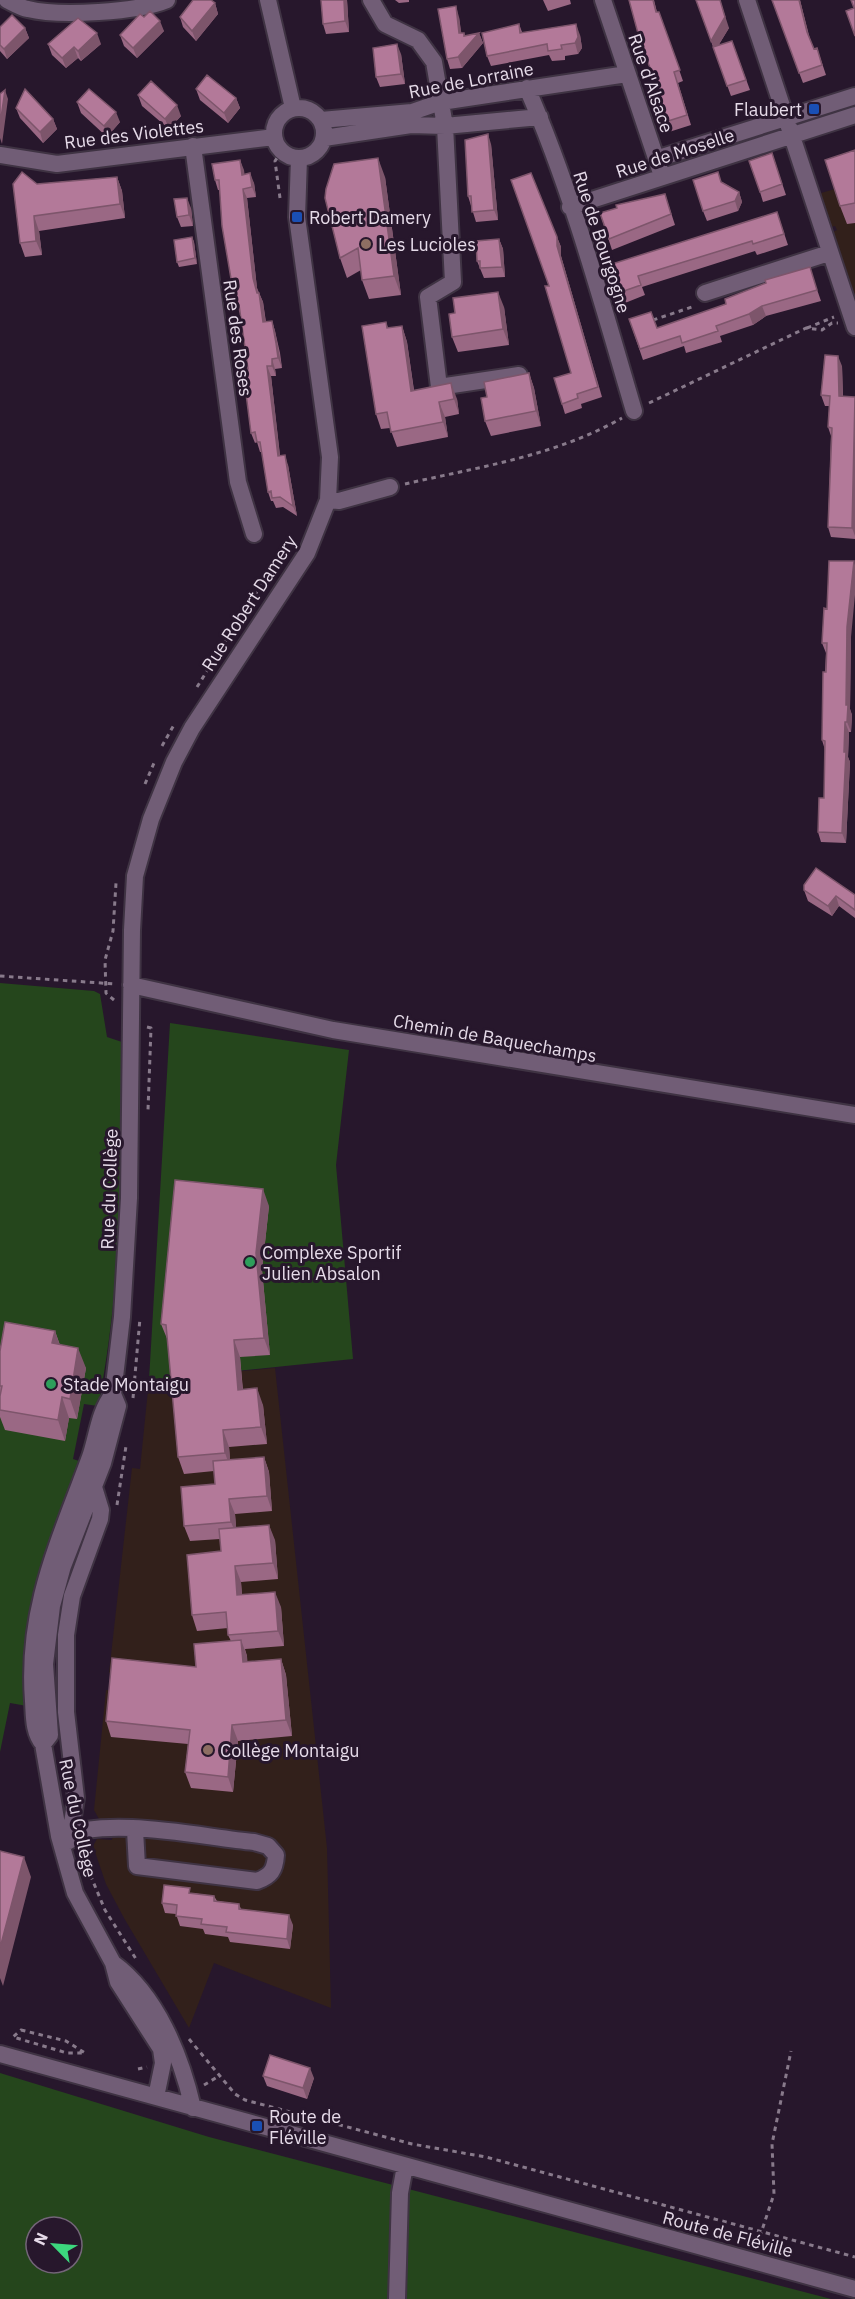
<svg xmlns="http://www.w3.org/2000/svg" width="855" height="2299" font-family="'IBM Plex Sans',sans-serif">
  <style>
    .education { fill: #32201b }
    .green { fill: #25461c; fill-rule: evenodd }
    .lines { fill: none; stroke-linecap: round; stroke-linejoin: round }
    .minor-casing { stroke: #3f3343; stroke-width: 20 }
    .path { stroke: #887a8b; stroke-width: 3; stroke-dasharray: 4.5 4.5; stroke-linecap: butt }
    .minor { stroke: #715d76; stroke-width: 16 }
    .wall { fill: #9a6884 }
    .shaded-wall { fill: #7d556b }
    .building { fill: #b37999; stroke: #7d556b; stroke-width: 1.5 }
    .transit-dot { fill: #1a4fb4; stroke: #27172c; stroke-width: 2 }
    .education-dot { fill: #8d6e63; stroke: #27172c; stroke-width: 2 }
    .leisure-dot { fill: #2e9e5b; stroke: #27172c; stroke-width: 2 }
    .labels { text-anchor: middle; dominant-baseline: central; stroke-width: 6; stroke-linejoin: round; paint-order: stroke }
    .street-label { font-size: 18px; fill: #e6dbe9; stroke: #27172c }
    .poi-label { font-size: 18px; fill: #e6dbe9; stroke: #27172c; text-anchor: start }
  </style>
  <rect width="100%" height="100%" fill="#27172c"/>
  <path class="education" d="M855 171V297L833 232 837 230 835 226 831 227 821 193 835 189Z
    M275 1368 327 1848 331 2008 214 1963 189 2028 124 1918 106 1884 93 1846 97 1839 112 1840 114 1822 99 1819 94 1810 106 1690 116 1691 118 1673H109L132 1468 140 1469 149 1380Z"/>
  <path class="green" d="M0 983 94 991 100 994 107 1037 122 1042C122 1163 122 1287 98 1406L84 1404 73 1459 82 1462 27 1706 10 1703 0 1752Z
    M170 1023 349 1050 336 1165 353 1359 149 1380Z
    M0 2073 209 2137 831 2299H0ZM36 2227H72V2263H36Z"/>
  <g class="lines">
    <g class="minor-casing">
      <path id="minor" d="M7 0C13 3 21 8 28 9 60 17 138 12 167 0
        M268 0 293 108
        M371 0 385 24 418 40 434 62 445 126 453 282 428 297 439 387 519 375
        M603 0 660 170
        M747 0 855 327
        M527 88C572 191 602 303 634 411
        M274 133a25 25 0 1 1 50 0a25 25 0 1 1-50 0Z
        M321 120 412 112 441 102 627 74
        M324 138 411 125 445 126 540 117
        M193 146 238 482 254 534
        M0 155 57 164 274 137
        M656 159 855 96
        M570 207 855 115
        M705 293 829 253
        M328 500 339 501 390 487
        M131 985 333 1030 855 1115
        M113 1394C99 1411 97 1437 90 1457 59 1542 26 1608 33 1701 34 1716 33 1732 43 1744L59 1836 75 1893 113 1963 118 1982 161 2049 163 2063 156 2097
        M43 1744 50 1735 45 1664 52 1606 63 1566 103 1463 118 1406 113 1394 122 1317 129 1198 132 930 135 876 151 819 174 762 192 728 307 553 328 500 330 457 297 217 299 158
        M59 1836C115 1817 195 1836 254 1842L268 1846 276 1855C275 1870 271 1876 257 1881L137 1866 135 1830
        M69 1841 76 1798 66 1712V1635L72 1596 100 1519 101 1510 94 1487
        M113 1963C157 1995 181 2056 193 2108
        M0 2054 855 2289
        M397 2299 400 2193 405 2166"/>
    </g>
    <path class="path" d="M280 198 275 161 281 152
      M653 320 695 306
      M807 328 834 317
      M649 403 806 328 822 330 832 323H838
      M405 484C479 467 555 456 622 418
      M197 687 268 574 280 562
      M162 746 175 723
      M145 784 154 763
      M0 976 115 984
      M114 1000 106 993 105 960 113 931 116 883
      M147 1027 151 1028 148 1110
      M133 1398 140 1318
      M117 1505 126 1446
      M87 1867 105 1910 136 1959
      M21 2030 66 2041 85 2053H67L13 2037Z
      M189 2039 235 2094 245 2100 412 2144 486 2157 855 2257
      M138 2069 147 2067
      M204 2085 219 2076
      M757 2245 774 2194 772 2144 791 2051"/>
    <use href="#minor" class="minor"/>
  </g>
  <path class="wall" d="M321 0H347L349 32 326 34 323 24Z
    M395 0H409V2L399 3Z
    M543 0H570L571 4 548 11Z
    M629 0H654L657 12H659L683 81 678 83 691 125 669 132 665 122 658 90Z
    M696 0 729 28 718 46 732 41 750 90 731 96Z
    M772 0H800L810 39 814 49 817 48 826 75 803 83Z
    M215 3 218 14 196 41 183 27 180 17Z
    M144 17 164 31 137 58 124 46 120 35Z
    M459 17 461 33H464L465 36 479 33 483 43 462 68 450 69 447 59Z
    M519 24 522 32 580 35 582 48 578 54 565 56V60L552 61 549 55 491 66 487 56Z
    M0 27 25 28 29 38 7 59 0 51Z
    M48 44H101L81 61 78 58 66 68 52 55Z
    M401 54 405 84 380 87 376 77Z
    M196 89 236 98 240 108 228 123 200 100Z
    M138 95 181 116 169 129 142 106Z
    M77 102 120 122 107 137 81 113Z
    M16 108 53 119 57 129 43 143 20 118Z
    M491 144 498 220 476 222 468 196Z
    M855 150V223L847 224 840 206Z
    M772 153 786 195 763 202 760 192Z
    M240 160 244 174 254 183 256 197 247 198 257 288 263 302 266 322 272 321 275 331 280 353 282 368 275 369 276 376H271L280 455 288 465 297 516 283 507 276 508 273 501H271L268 492 262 452H260L257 442 255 443 251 433 248 369 240 313 235 302 220 190H218L215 180Z
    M117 177 122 191 125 218 39 231 42 255 25 257 20 243 37 184Z
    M385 177 401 295 369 299 362 280 361 270 347 278 340 258Z
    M722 182 739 192 742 202 738 211 707 221 703 211Z
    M665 194 675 225 612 250 600 213Z
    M191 208 193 226 181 227 177 217Z
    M777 212 788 245 757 255 755 251 642 287 645 295 625 303 612 264Z
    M192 237 194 242 197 264 179 267 177 262Z
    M557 237 561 247V256L602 397 581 404 582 408 565 414 562 404 571 373Z
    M499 239 503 249 505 277 484 278 477 261Z
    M813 278 821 301 766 316 753 325 720 336 722 342 686 353 684 346 643 360 629 319 657 328Z
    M504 307 509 345 458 352 452 337Z
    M386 322 388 328 402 326 407 342 414 390 457 399 459 414 445 417 448 437 397 447 390 428 381 429 376 414Z
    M842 366 843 396 855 398V539L831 537 828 527 831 436 828 427 830 406H825L821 395Z
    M529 373 534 388 541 426 491 436 485 421 487 397Z
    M851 637 850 709 852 715 851 732H849L848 757 850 762 846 843 821 842 818 832 824 798 825 750 822 740 826 653 822 643Z
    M804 890 855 895V918L839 906 832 916 808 901Z
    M269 1206 262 1270 270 1355 240 1357 243 1390 263 1405 267 1444 229 1447 230 1460 264 1457 269 1472 272 1511 235 1514 236 1527 275 1540 278 1579 241 1582 242 1595 281 1607 284 1646 245 1649 247 1656V1662L281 1659 286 1675 292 1736 238 1741 233 1792 191 1788 185 1772 188 1744 111 1737 106 1721 196 1667 231 1641 228 1635V1628L197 1631 192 1615 221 1551 220 1539 190 1541 184 1526 215 1484 214 1471 184 1474 178 1457 168 1341 161 1324Z
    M55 1331 60 1345 86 1368 77 1419 69 1418 65 1441 5 1430 0 1417V1351Z
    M192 1893 214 1896 217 1901 239 1904 241 1909 293 1925 290 1949 230 1942 228 1937 205 1934 203 1929 180 1926 176 1914 165 1913 162 1903Z
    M263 2076 314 2078 307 2099 267 2086Z"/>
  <path class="shaded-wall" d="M344 0H347L349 32 345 21Z
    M720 0 729 28 715 51 711 41Z
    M799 0H800L810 42 807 32Z
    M215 3 218 14 196 41 192 31Z
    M456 6 459 17 463 44 459 33Z
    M160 21 164 31 137 58 133 48Z
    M576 24 580 35 582 48 578 54 575 43Z
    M25 28 29 38 7 59 4 49Z
    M97 33 101 44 81 61 78 51Z
    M464 33 468 43 479 33 483 43 462 68 458 57 464 36Z
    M397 44 401 54 405 84 401 74Z
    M74 47 78 58 66 68 62 58Z
    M5 90 8 99 2 144 0 138V125Z
    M236 98 240 108 228 123 224 113Z
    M177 105 181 116 169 129 165 119Z
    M116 112 120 122 107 137 104 126Z
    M53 119 57 129 43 143 40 132Z
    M488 134 491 144 498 220 494 210Z
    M378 158 385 177 401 295 394 276Z
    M240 160 244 170 246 185 242 175Z
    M250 173 254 183 256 197 252 187Z
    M117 177 122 191 125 218 120 204Z
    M243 189 247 198 257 288 261 303 253 278Z
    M739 192 742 202 738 211 735 201Z
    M187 198 191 208 193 226 189 215Z
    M34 216 39 231 42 255 36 241Z
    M192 237 194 242 197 264 195 258Z
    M557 237 561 247V256L602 397 557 246Z
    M499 239 503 249 505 277 502 267Z
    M498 292 504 307 509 345 503 329Z
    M259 293 263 302 267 332 263 322Z
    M762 306 766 316 753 325 749 314Z
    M272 321 275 331 282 368 278 358Z
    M402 326 407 342 416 406 411 391Z
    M838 356 842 366 843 407 839 396Z
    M272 359 275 369 276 376 272 366Z
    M267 366 271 376 281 466 278 456Z
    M529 373 534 388 541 426 536 411Z
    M451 383 457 399 459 414 454 399Z
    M855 397V536L852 528Z
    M439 402 445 417 448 437 443 422Z
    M285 455 288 465 297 516 293 506Z
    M854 561 855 565V595L851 637 850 709 852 715 851 732 847 722 846 705 847 627Z
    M845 722 849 732 848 757 850 762 846 843 842 833Z
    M836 896 839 906 832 916 828 906Z
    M263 1189 269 1206 262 1270 270 1355 264 1338 256 1253Z
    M55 1331 62 1352 52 1343Z
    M234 1340 240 1357 244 1407 238 1390Z
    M78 1348 86 1368 77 1419 70 1399Z
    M257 1388 263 1405 267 1444 261 1427Z
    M62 1397 69 1418 65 1441 58 1420Z
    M223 1430 229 1447 231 1470 225 1453Z
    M264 1457 269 1472 272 1511 267 1496Z
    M229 1499 235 1514 237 1537 231 1522Z
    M269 1525 275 1540 278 1579 273 1563Z
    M235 1566 241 1582 243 1611 237 1595Z
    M275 1592 281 1607 284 1646 278 1631Z
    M241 1640 247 1656 249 1678 243 1662Z
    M281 1659 286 1675 292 1736 286 1720Z
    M232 1725 238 1741 233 1792 228 1777Z
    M24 1857 31 1877 3 1986 0 1978V1948Z
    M289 1915 293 1925 290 1949 287 1939Z
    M310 2068 314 2078 307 2099 303 2088Z"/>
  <path class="building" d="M193 0H211L215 3 192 31 180 17Z
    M321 0H344L345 21 323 24Z
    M629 0H653L656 12H659L680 70 674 72 687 115 665 122 656 91 659 90 642 48Z
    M696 0H720L725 17 711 41Z
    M772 0H799L807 32 814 49 817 48 822 65 799 73Z
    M851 0H855V36L846 11 854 8Z
    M456 6 459 33H464V36L479 33 458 57 447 59 438 9Z
    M150 11 160 21 133 48 120 35 140 14 144 17Z
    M12 15 25 28 4 49 0 45V27Z
    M78 18 97 33 78 51 74 47 62 58 48 44Z
    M519 24 520 33 576 24 578 37 575 43 561 45 562 49 548 51 547 44 487 56 482 33Z
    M732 41 746 80 727 86 713 47Z
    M397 44 401 74 376 77 373 48Z
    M207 75 236 98 224 113 196 89Z
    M151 81 177 105 165 119 138 95Z
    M25 89 53 119 40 132 16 108Z
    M89 89 116 112 104 126 77 102Z
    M5 90 0 125V94Z
    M488 134 494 210 472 212 471 196H468L465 140Z
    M855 150V203L840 206 825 160Z
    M772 153 782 184 760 192 749 161Z
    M378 158 394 276 362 280 358 248 340 258 325 198 326 189 334 164Z
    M240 160 242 175 250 173 252 187 243 189 253 278 257 293H259L263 322 272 321 276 343 278 358 272 359V366H267L278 456 285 455 293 506 280 497 272 498 271 491 268 492 260 442H257L255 432 251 433 243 370 248 369 239 305 235 302 222 226 219 180H215L212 164Z
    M22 172 37 184 117 177 120 204 34 216 36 241 20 243 13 184Z
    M718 172 721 182 739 192 735 201 703 211 693 180Z
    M531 173 557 237V246L598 387 577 394 578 398 562 404 554 378 571 373 545 286H549L511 180Z
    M665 194 671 214 609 239 600 213 617 208 616 205Z
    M187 198 189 215 177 217 174 199Z
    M777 212 784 234 753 244 752 241 638 276 641 285 621 292 612 264Z
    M192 237 195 258 177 262 174 240Z
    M499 239 502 267 480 268V261H477L476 241Z
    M810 267 817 290 762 306 749 314 716 326 718 331 682 343 680 336 640 349 629 319 651 312 657 328 726 304 725 299 766 283 765 280Z
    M498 292 503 329 452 337 449 314 455 313 453 298Z
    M386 322 387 328 402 326 411 391 451 383 454 399 439 402 443 422 391 432 387 412 376 414 362 326Z
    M825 355 838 356 839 396 855 397 852 528 828 527 832 428 828 427 830 396 821 395Z
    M529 373 536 411 485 421 481 398 487 397 484 382Z
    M829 561H854L847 627 846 705H848L847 722H845L844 752H846L842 833 818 832 819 798H824L825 741 822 740 823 672H826L827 643H822L824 608 827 609Z
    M816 868 855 895V910L836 896 828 906 804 890V885Z
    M175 1180 263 1189 256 1253 264 1338 234 1340 238 1390 257 1388 261 1427 223 1430 225 1453 178 1457 166 1325 161 1324Z
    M5 1322 55 1331 52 1343 78 1348 70 1399 62 1397 58 1420 0 1410V1396L2 1386H0V1351Z
    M264 1457 267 1496 229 1499 231 1522 184 1526 181 1487 215 1484 213 1461Z
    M269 1525 273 1563 235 1566 237 1595 275 1592 278 1631 228 1635 226 1612 192 1615 187 1555 221 1551 219 1529Z
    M241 1640 243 1662 281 1659 286 1720 232 1725 228 1777 185 1772 190 1730 106 1721 112 1658 196 1667 194 1644Z
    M0 1851 24 1857 0 1948Z
    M164 1885 190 1888 189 1893 214 1896V1901L239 1904V1909L289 1915 287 1939 226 1932 227 1927 201 1924 202 1919 176 1916 177 1905 162 1903Z
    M270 2055 310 2068 303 2088 263 2076Z"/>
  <g class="transit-dot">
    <rect x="808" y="103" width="12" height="12" rx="3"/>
    <rect x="291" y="211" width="12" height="12" rx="3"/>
    <rect x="251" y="2120" width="12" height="12" rx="3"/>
  </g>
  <g class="education-dot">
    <circle cx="366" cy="244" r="6"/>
    <circle cx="208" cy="1750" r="6"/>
  </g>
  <g class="leisure-dot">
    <circle cx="250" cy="1262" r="6"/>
    <circle cx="51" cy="1384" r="6"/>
  </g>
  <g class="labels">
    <g class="street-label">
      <text transform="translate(471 80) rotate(-11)">Rue de Lorraine</text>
      <text transform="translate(651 83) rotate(71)">Rue d'Alsace</text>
      <text transform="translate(134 134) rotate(-7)">Rue des Violettes</text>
      <text transform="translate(675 153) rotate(-18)">Rue de Moselle</text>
      <text transform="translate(602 242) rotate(72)">Rue de Bourgogne</text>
      <text transform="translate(238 338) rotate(82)">Rue des Roses</text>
      <text transform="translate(249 603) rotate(-57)">Rue Robert Damery</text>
      <text transform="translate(495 1038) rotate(10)">Chemin de Baquechamps</text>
      <text transform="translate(109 1189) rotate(-88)">Rue du Collège</text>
      <text transform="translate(78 1818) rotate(78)">Rue du Collège</text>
      <text transform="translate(728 2234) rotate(15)">Route de Fléville</text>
    </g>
    <g class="poi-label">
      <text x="802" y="109" text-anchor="end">Flaubert</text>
      <text x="309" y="217">Robert Damery</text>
      <text x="378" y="244">Les Lucioles</text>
      <text x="262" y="1252">Complexe Sportif<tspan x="262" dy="21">Julien Absalon</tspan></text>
      <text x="63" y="1384">Stade Montaigu</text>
      <text x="220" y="1750">Collège Montaigu</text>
      <text x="269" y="2116">Route de<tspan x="269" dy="21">Fléville</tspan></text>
    </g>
  </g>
  <g transform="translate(54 2245) rotate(295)"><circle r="28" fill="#27172c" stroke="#736578" stroke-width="1.5"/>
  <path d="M0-4.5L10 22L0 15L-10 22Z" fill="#3cd77e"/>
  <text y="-9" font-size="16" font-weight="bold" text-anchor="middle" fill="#e6dbe9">N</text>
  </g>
</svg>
